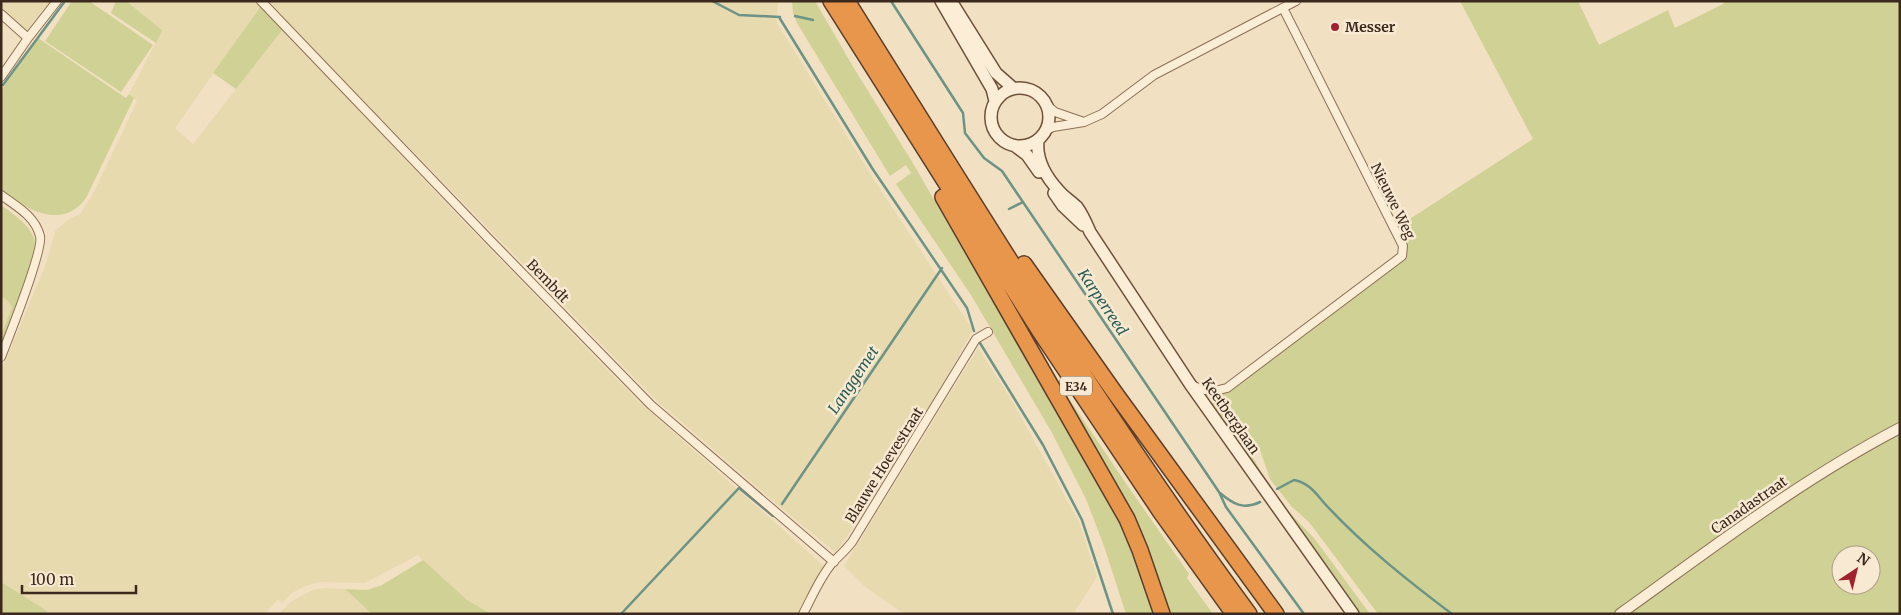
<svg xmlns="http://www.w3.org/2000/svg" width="1901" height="615" font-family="Merriweather,serif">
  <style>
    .farmland { fill: #e8daaf }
    .green { fill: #cfd195; fill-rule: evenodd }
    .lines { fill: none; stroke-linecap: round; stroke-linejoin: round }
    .stream { stroke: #6b9386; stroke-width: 2.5 }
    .minor-casing { stroke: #8d7057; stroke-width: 10 }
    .tertiary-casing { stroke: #8d7057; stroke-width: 12 }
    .secondary-casing { stroke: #6f513b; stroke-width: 14 }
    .motorway-casing { stroke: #5b3e2c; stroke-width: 18 }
    .minor { stroke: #fbedd6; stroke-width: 8 }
    .tertiary { stroke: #fbedd6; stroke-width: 10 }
    .secondary { stroke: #fbedd6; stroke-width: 11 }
    .motorway { stroke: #e8964c; stroke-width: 15 }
    .poi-dot { fill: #a1222e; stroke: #f8ead2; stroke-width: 2 }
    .labels { text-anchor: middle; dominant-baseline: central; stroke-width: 5; stroke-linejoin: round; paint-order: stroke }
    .shield { fill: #f8ead2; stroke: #746353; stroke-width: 1 }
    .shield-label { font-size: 12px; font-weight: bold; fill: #3c291d }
    .poi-label { font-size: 14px; font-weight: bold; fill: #3c291d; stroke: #f8ead2; text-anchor: start }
    .street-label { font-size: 14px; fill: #3c291d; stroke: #f8ead2 }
    .water-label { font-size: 15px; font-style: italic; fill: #2b5d55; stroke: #f8ead2 }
  </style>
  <rect width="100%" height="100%" fill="#f2e0c2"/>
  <path class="farmland" d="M1 1H50L25 33 1 9Z
    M126 1H255L261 6 175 128 193 144 283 29 456 214 637 400 825 567 798 614H491L467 600 427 566 418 555 365 583 319 582 305 586 292 593 282 603 278 599 265 614H46L47 611 1 582V371L46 264 55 231 69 219 80 214 94 192 137 101 129 94 162 30Z
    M266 1H778L777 23 876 183 973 330 923 420 836 553 781 508 656 400Z
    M1 296 8 301 12 307 1 336Z
    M978 348 1011 399 1079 522 1097 577 1073 614H904L864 586 844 566Z
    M325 588 345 589 372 614H279L290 602 301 596 313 590Z"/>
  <path class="green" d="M72 1H89L153 45 121 92 45 41Z
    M116 1H126L162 30 156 43 111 13Z
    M792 1H815L855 70 911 160 1037 377 1113 505 1134 548 1155 614H1126L1104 546 1086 499 1051 431 971 295 896 184 911 173 906 165 890 176 797 23 793 13Z
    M1460 1H1578L1599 45 1668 10 1675 28 1723 4 1724 1H1900V614H1378L1309 522 1292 507 1270 479 1259 447 1222 394 1407 258V241L1399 226 1533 139ZM1841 555H1871V585H1841Z
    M261 6 283 29 236 89 213 73Z
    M38 38 126 98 129 94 134 98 86 198C62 231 26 209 1 191V91Z
    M1 205C13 214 29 224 34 238 40 253 10 323 3 341H1V336L12 307 8 301 1 296Z
    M1028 338 1127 485 1189 574 1187 578 1213 614H1167Z
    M1214 397 1241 437 1260 470 1277 496 1289 512 1314 538 1370 614H1361L1210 402Z
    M423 560 467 600 491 614H372L345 589 367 590 382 585Z
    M1 582 47 611 46 614H1Z"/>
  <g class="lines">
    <path class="stream" d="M712 1 739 15 780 17
      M891 1 963 113 965 133 984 158 1002 171 1219 492 1226 507 1304 614
      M795 16 813 20
      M779 17 872 168 967 308 974 331
      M3 85 65 1
      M1009 209 1023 202
      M980 343 1043 445 1082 520 1113 614
      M1277 489 1294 480C1310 483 1316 494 1326 505 1364 546 1407 580 1452 614
      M1220 493C1233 504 1243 510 1260 502
      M782 504 942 268
      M621 614 739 488 773 516"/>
    <g class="minor-casing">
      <path id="minor" d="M261 1 489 239 651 405 834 562
        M1 14 28 38
        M1 77 28 38 57 1
        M1048 106 1055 112 1084 122
        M1047 130 1053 127 1084 122 1102 114 1154 75 1296 1
        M1 195C16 206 35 216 40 236 44 249 8 339 1 357
        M1192 385C1206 392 1212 392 1227 388L1402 256 1403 246 1283 8
        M803 614C812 597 820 577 833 562 840 555 845 551 852 542L976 339 988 332"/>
    </g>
    <g class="tertiary-casing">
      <path id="tertiary" d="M1620 614C1711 549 1800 480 1900 428"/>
    </g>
    <g class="secondary-casing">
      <path id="secondary" d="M941 1 992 89 995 101
        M951 1 996 73 1013 88
        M991 117a29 29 0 1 1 58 0a29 29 0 1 1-58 0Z
        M1038 141C1036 160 1046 177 1059 191 1064 197 1071 201 1077 207 1083 215 1086 223 1090 232L1190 384 1353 614
        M1015 146 1027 155 1039 172
        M1054 193 1063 206 1083 225"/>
    </g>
    <g class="motorway-casing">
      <path id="motorway" d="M831 1 1039 330 1160 511 1234 614
        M847 1C977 208 1104 417 1249 614
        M943 197 1127 519 1140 550 1162 614
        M1024 264 1115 393 1276 614"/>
    </g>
    <use href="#minor" class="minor"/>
    <use href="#tertiary" class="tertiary"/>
    <use href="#secondary" class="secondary"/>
    <use href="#motorway" class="motorway"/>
  </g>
  <circle class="poi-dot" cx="1335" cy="27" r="5"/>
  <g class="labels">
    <rect class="shield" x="1060" y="376.5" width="32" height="19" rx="4"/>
    <g class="shield-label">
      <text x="1076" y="386">E34</text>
    </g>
    <g class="poi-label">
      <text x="1345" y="27">Messer</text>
    </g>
    <g class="street-label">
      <text transform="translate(1393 201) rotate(64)">Nieuwe Weg</text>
      <text transform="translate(548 281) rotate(46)">Bembdt</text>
      <text transform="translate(1231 416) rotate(55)">Keetberglaan</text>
      <text transform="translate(884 465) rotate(-58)">Blauwe Hoevestraat</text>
      <text transform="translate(1749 505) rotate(-35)">Canadastraat</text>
    </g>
    <g class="water-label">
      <text transform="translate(1103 302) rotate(56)">Karperreed</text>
      <text transform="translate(853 380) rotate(-56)">Langgemet</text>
    </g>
  </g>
  <rect width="1901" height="615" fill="none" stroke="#3c291d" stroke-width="5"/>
  <g transform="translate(1856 570) rotate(35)"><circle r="24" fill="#f8ead2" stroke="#ad9d8a"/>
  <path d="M0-4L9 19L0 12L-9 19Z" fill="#a1222e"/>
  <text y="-8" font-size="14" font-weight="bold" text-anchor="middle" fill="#3c291d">N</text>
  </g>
  <path d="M22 585v8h114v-8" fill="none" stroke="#3c291d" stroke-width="2.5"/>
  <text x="30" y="585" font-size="15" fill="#3c291d" stroke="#f8ead2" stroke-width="4" paint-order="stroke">100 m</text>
</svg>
